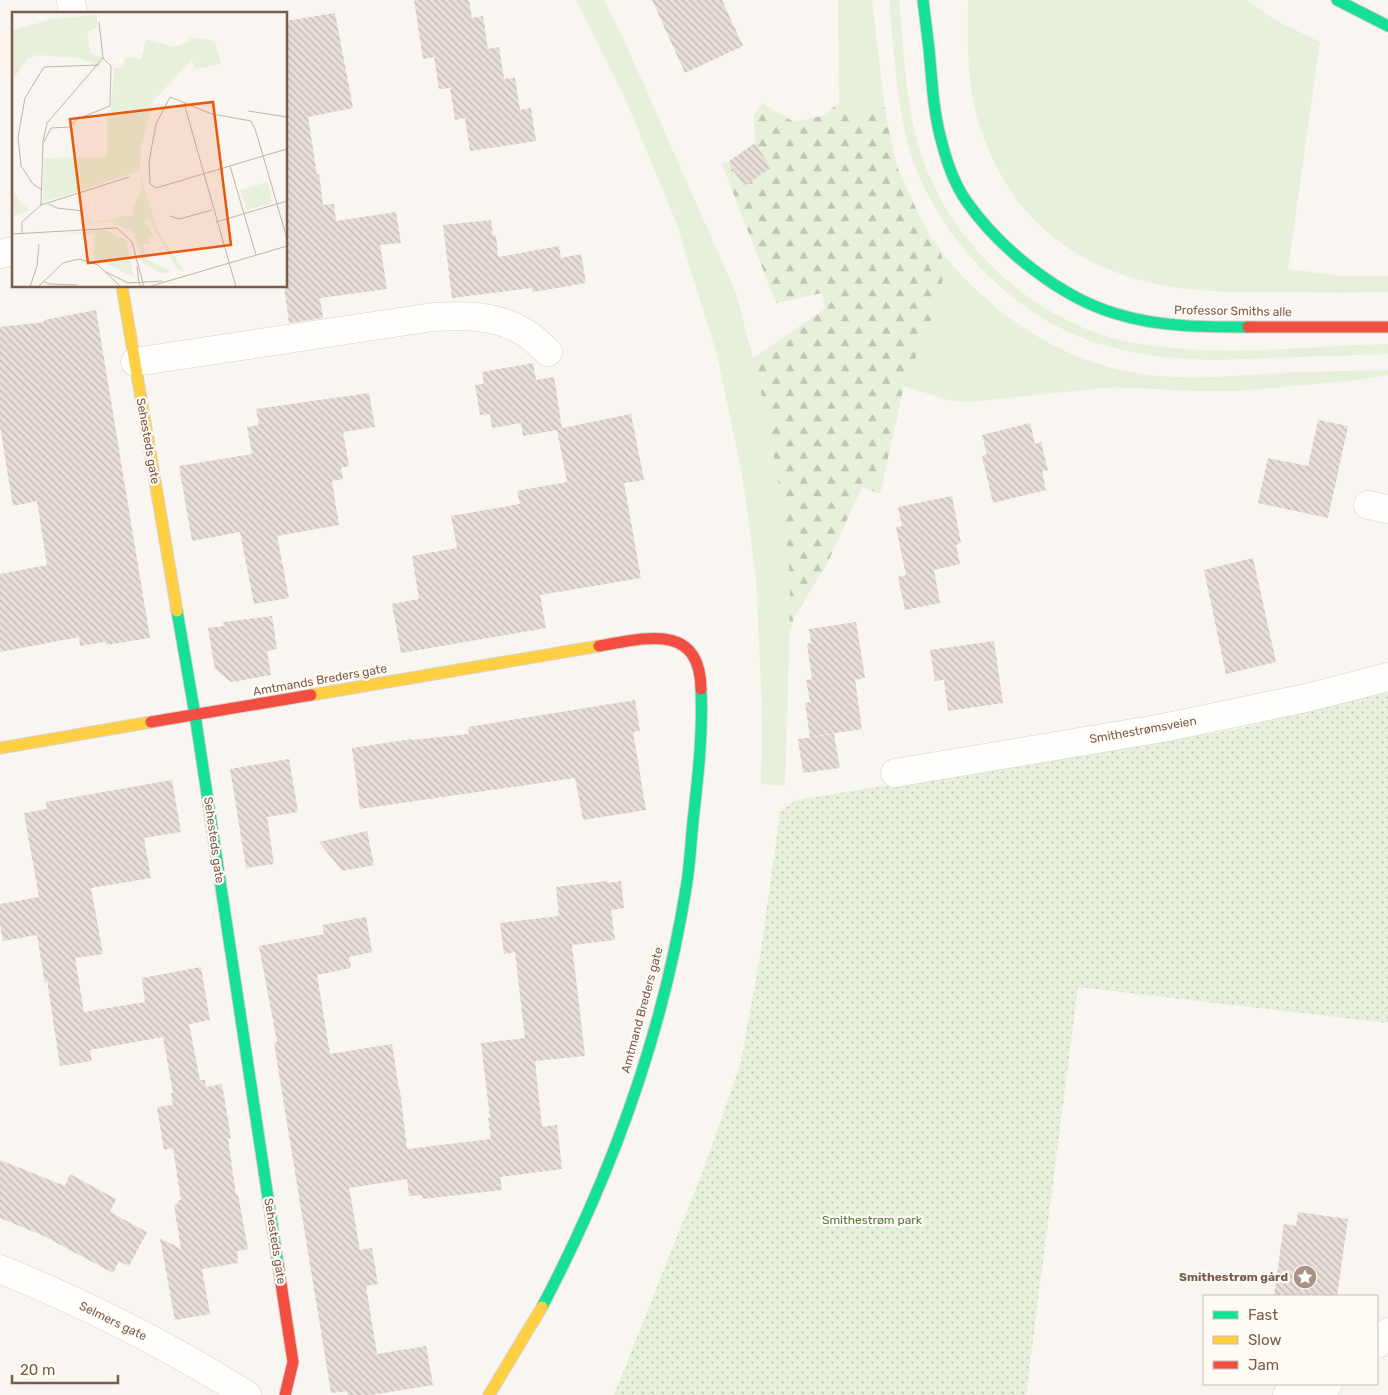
<svg xmlns="http://www.w3.org/2000/svg" width="1388" height="1395" font-family="Rubik,sans-serif">
  <style>
    .green { fill: #e7f0db }
    .forest { fill: url(#forest-firs) }
    .park { fill: url(#park-dots) }
    .building { fill: url(#building-back-hatch) }
    .lines { fill: none; stroke-linecap: round; stroke-linejoin: round }
    .street-casing { stroke: #d7d1cb; stroke-width: 29 }
    .fast-casing { stroke: #d9d2cb; stroke-width: 13 }
    .slow-casing { stroke: #d9d2cb; stroke-width: 13 }
    .jam-casing { stroke: #d9d2cb; stroke-width: 13 }
    .street { stroke: #fefefd; stroke-width: 28 }
    .fast { stroke: #16e098; stroke-width: 11 }
    .slow { stroke: #ffcf43; stroke-width: 11 }
    .jam { stroke: #f24e42; stroke-width: 11 }
    .labels { text-anchor: middle; dominant-baseline: central; stroke-width: 4.5; stroke-linejoin: round; paint-order: stroke }
    .street-label { font-size: 12px; fill: #7a5c4d; stroke: #fffaf3 }
    .park-label { font-size: 12px; fill: #537a41; stroke: #fffaf3 }
    .poi-label { font-size: 12px; font-weight: bold; fill: #7a5c4d; stroke: #fffaf3; text-anchor: end }
    .inset-road { fill: none; stroke: #c2b3aa; stroke-width: 1 }
    .view { fill: #e8590c; fill-opacity: 0.15; stroke: #e8590c; stroke-width: 2.5 }
    .inset-edge { fill: none; stroke: #7a5c4d; stroke-width: 2.5 }
  </style>
  <defs>
    <pattern id="forest-firs" width="22" height="20" patternUnits="userSpaceOnUse" patternTransform="scale(1.25)"><rect width="22" height="20" fill="#e7f0db"/><path d="M5 1l3.5 6h-7zM16 11l3.5 6h-7z" fill="#c0c6b4"/></pattern>
    <pattern id="park-dots" width="8" height="8" patternUnits="userSpaceOnUse" patternTransform="scale(1.25)"><rect width="8" height="8" fill="#e7f0db"/><path d="M2 2h.1M6 6h.1" fill="none" stroke="#c0c6b4" stroke-width="1.8" stroke-linecap="round"/></pattern>
    <pattern id="building-back-hatch" width="6" height="6" patternUnits="userSpaceOnUse" patternTransform="scale(1.25)"><rect width="6" height="6" fill="#e6ded7"/><path d="M-1 5l2 2M0 0l6 6M5-1l2 2" fill="none" stroke="#bfb7b1"/></pattern>
  </defs>
  <rect width="100%" height="100%" fill="#f9f5f0"/>
  <path class="green" d="M576 0H604L624 40 736 293 753 358 773 445 789 553 791 588 785 786 761 784 762 707 756 577 742 474 717 355 676 222 627 103Z
    M838 0H872L885 108 851 110 839 103Z
    M889 0H899C904 51 905 105 921 154 953 251 1044 331 1146 345 1225 357 1308 346 1388 344V354L1213 360C1174 359 1134 355 1097 343 1014 317 940 239 912 158 897 111 894 49 889 0Z
    M968 0H1247L1275 20 1320 42 1288 269 1342 276H1388V292C1355 293 1323 293 1290 292 1251 292 1212 293 1173 287 1073 271 1005 215 977 117 966 80 968 38 968 0Z
    M940 250C992 316 1065 365 1149 375 1200 381 1250 374 1301 372 1330 371 1359 371 1388 370V375L1360 380 1235 391H1196L1113 387 969 402 951 401 904 386 941 296 944 266Z"/>
  <path class="forest" d="M762 103 794 122 822 116 839 103 851 110 885 108 889 131 898 169 911 198 929 234 940 250 944 266 941 296 904 386 880 494 862 487 826 566 794 617 789 636C790 608 791 580 788 552 781 487 768 422 753 358L825 309 822 293 776 303 722 164 728 162 744 186 771 168 755 143 754 115Z"/>
  <path class="park" d="M1388 690V1023L1078 987 1026 1395H614L703 1171 741 1062 762 944 780 812 796 800 1233 730Z"/>
  <path class="building" d="M414 0H469L472 18 483 16 488 49 499 47 504 79 515 78 520 110 531 108 536 141 470 151 465 118 455 120 450 88 439 89 434 57 423 59Z
    M652 0H722L743 46 685 73Z
    M335 13 353 108 308 117 317 175 319 174 323 205 334 204 336 221 396 212 401 243 380 245 387 289 320 298 323 318 289 323 284 286H286V21Z
    M755 143 771 168 744 186 728 162Z
    M491 220 493 236 496 235 498 257 559 246 561 258 581 254 586 283 533 292 532 288 452 298 443 225Z
    M96 310 150 638 106 645 105 642 80 646 79 637 0 652V574L47 565 37 501 13 506 0 426V327L44 322V320Z
    M533 363 536 380 554 377 562 428 631 414 644 480 624 483 641 578 540 595 546 628 401 653 392 604 419 599 412 556 457 548 451 516 520 504 517 491 567 482 557 430 523 436 521 423 492 428 490 414 480 415 475 385 484 384 482 372Z
    M369 393 375 427 343 432 349 466 341 468 343 479 332 481 339 525 277 536 289 598 254 604 240 532 192 541 179 466 252 454 247 427 259 425 256 409Z
    M1318 420 1348 426 1328 518 1258 503 1268 458 1308 466Z
    M1030 423 1035 444 1041 442 1048 470 1042 471 1046 490 993 503 982 456 987 454 982 435Z
    M952 496 961 543 956 545 960 564 934 570 940 603 905 610 898 577 906 575 896 527 902 526 898 507Z
    M1253 558 1276 662 1226 674 1204 570Z
    M272 616 277 649 267 651 271 675 231 682 215 669 208 628 224 626 223 622Z
    M856 622 865 678 855 680 862 729 810 737 805 703 810 702 806 680 812 679 807 644 811 643 809 629Z
    M994 641 1003 703 948 711 944 680 935 681 930 650Z
    M635 700 640 731 633 732 646 810 583 820 575 778 360 809 352 748 412 739V740L469 734 468 727Z
    M834 734 840 768 803 773 798 739Z
    M289 759 298 812 267 817 274 864 246 868 230 769Z
    M172 780 181 832 144 838 151 878 91 888 103 954 75 958 84 1012 145 1002 142 978 201 967 210 1020 189 1024 200 1080H205L206 1087 222 1084 231 1138 228 1139 236 1195H238L248 1249 237 1251 238 1263 202 1269 210 1314 175 1320 160 1238 181 1249 174 1205 178 1204 177 1201 181 1200 173 1148 164 1150 157 1107 173 1105 171 1093H173L163 1037 90 1050 92 1061 60 1066 47 980 45 984 37 935 3 941 0 924V904L39 897 24 813 47 809 46 802Z
    M367 831 374 865 342 871 319 842Z
    M607 881 608 883 621 881 624 908 611 910 615 940 572 945 585 1056 535 1061 542 1127 557 1125 562 1169 500 1177 502 1190 423 1199 422 1195 409 1196 407 1179 349 1188 360 1250 372 1248 378 1284 366 1286 377 1354 426 1346 433 1385 371 1395H348L347 1391 331 1393 274 1043 277 1042 259 946 324 934 322 925 366 917 372 952 349 957 351 968 317 975 330 1054 392 1044 399 1090H400L407 1149 491 1139 488 1118H490L481 1043 525 1038 515 952 504 954 500 923 559 916 556 887Z
    M0 1160 65 1186 70 1174 116 1199 110 1212 147 1232 129 1266 119 1261 113 1273 44 1236 0 1218Z
    M1298 1212 1348 1219 1337 1296H1274L1284 1224 1296 1226Z"/>
  <g class="lines">
    <g class="street-casing">
      <path id="street" d="M71 0 73 14
        M0 254 14 251
        M135 362 433 317C465 315 496 315 524 332 533 337 541 346 548 352
        M1368 505 1388 509
        M895 773 1163 728 1306 698 1388 677
        M0 1269C86 1304 169 1346 247 1395
        M1377 1344 1388 1332
        M1287 1395 1328 1384"/>
    </g>
    <g class="fast-casing">
      <path id="fast" d="M923 0C925 16 927 33 929 49 932 80 933 112 942 143 947 163 955 185 967 202 1000 249 1061 298 1117 314 1159 327 1204 327 1248 327
        M1337 0 1388 26
        M177 611 195 715 278 1264
        M542 1307C612 1174 664 1030 687 882 690 862 691 841 693 821 698 777 703 733 701 689"/>
    </g>
    <g class="slow-casing">
      <path id="slow" d="M122 286 177 611
        M311 695 599 646
        M0 748 151 722
        M489 1395 542 1307"/>
    </g>
    <g class="jam-casing">
      <path id="jam" d="M1248 327H1388
        M599 646C645 638 700 622 701 689
        M151 722 311 695
        M278 1264 293 1362 285 1395"/>
    </g>
    <use href="#street" class="street"/>
    <use href="#fast" class="fast"/>
    <use href="#slow" class="slow"/>
    <use href="#jam" class="jam"/>
  </g>
  <defs>
    <g id="sight-disc" transform="scale(1.25)"><circle r="9.5" fill="#a69286" stroke="#fffaf3"/><path d="M0-6L1.8-2.2L6-1.7L2.9 1.2L3.7 5.4L0 3.3L-3.7 5.4L-2.9 1.2L-6-1.7L-1.8-2.2Z" fill="#fff"/></g>
  </defs>
  <g fill-rule="evenodd">
    <use href="#sight-disc" x="1305" y="1277"/>
  </g>
  <g class="labels">
    <g class="street-label">
      <text transform="translate(1233 311) rotate(1)">Professor Smiths alle</text>
      <text transform="translate(148 441) rotate(80)">Sehesteds gate</text>
      <text transform="translate(320 680) rotate(-10)">Amtmands Breders gate</text>
      <text transform="translate(1143 730) rotate(-10)">Smithestrømsveien</text>
      <text transform="translate(214 840) rotate(82)">Sehesteds gate</text>
      <text transform="translate(642 1010) rotate(-75)">Amtmand Breders gate</text>
      <text transform="translate(275 1241) rotate(81)">Sehesteds gate</text>
      <text transform="translate(113 1321) rotate(26)">Selmers gate</text>
    </g>
    <g class="park-label">
      <text x="872" y="1220">Smithestrøm park</text>
    </g>
    <g class="poi-label">
      <text x="1288" y="1277">Smithestrøm gård</text>
    </g>
  </g>
  <g transform="translate(12 12)">
    <rect width="275" height="275" fill="#f9f5f0"/>
    <path d="M128 162 146 219 172 259 166 258 139 212 131 186ZM114 204 121 205 119 219 99 209 68 213ZM94 218 114 228 122 265 82 246V222H46ZM126 233H131L134 247 158 259 151 262 131 251Z" fill="#e7f0db"/>
    <path d="M129 178 137 206 130 212H135L142 225 137 226 139 232 126 233 118 215 122 193Z" fill="#e7f0db"/>
    <path d="M85 3V15L75 20 79 42 91 46 87 53 67 46 25 43 15 47 0 69V19L39 7ZM176 25 203 29 209 52 183 57 180 48 142 88 129 133 128 159 31 190 32 146 95 145V102L99 97 102 56 111 55 113 46 116 45 129 47 134 28 163 35 178 29ZM256 170 260 191 235 198 228 178ZM0 177 9 191 18 198 0 204Z" fill="#e7f0db"/>
    <path class="inset-road" d="M172 91 224 275M236 99 275 105M32 130 39 116 58 115 65 107 98 94 99 54 91 46M275 137 251 144 248 145 144 176 138 172 137 150 144 112 158 85 200 102 239 109 243 117 250 140 251 144 252 147 275 227M218 154 244 243M30 178 21 172 9 154 6 125 13 86 32 55 87 53M37 192 45 196 71 199M29 193 31 129 35 111 91 46 87 10M29 193 117 165M158 204 167 207 200 198M204 210 275 189M10 221V210L29 193M0 222 105 216 120 230 132 275M125 254 127 272 131 275M94 260 116 271 150 269M31 269 37 272 65 273M18 275 25 254 27 232M26 275 51 251 67 247 86 253 109 275M136 275 275 234"/>
    <path class="view" d="M201 90 219 233 76 251 58 107Z"/>
    <rect width="275" height="275" class="inset-edge"/>
  </g>
  <rect x="1203" y="1295" width="175" height="90" fill="#fffaf3" stroke="#cabbb1"/>
  <rect x="1213" y="1311" width="25" height="8" fill="#16e098" stroke="#cabbb1"/>
  <text x="1248" y="1320" font-size="15" fill="#7a5c4d">Fast</text>
  <rect x="1213" y="1336" width="25" height="8" fill="#ffcf43" stroke="#cabbb1"/>
  <text x="1248" y="1345" font-size="15" fill="#7a5c4d">Slow</text>
  <rect x="1213" y="1361" width="25" height="8" fill="#f24e42" stroke="#cabbb1"/>
  <text x="1248" y="1370" font-size="15" fill="#7a5c4d">Jam</text>
  <path d="M12 1375v8h106v-8" fill="none" stroke="#7a5c4d" stroke-width="2.5"/>
  <text x="20" y="1375" font-size="15" fill="#7a5c4d" stroke="#fffaf3" stroke-width="4" paint-order="stroke">20 m</text>
</svg>
